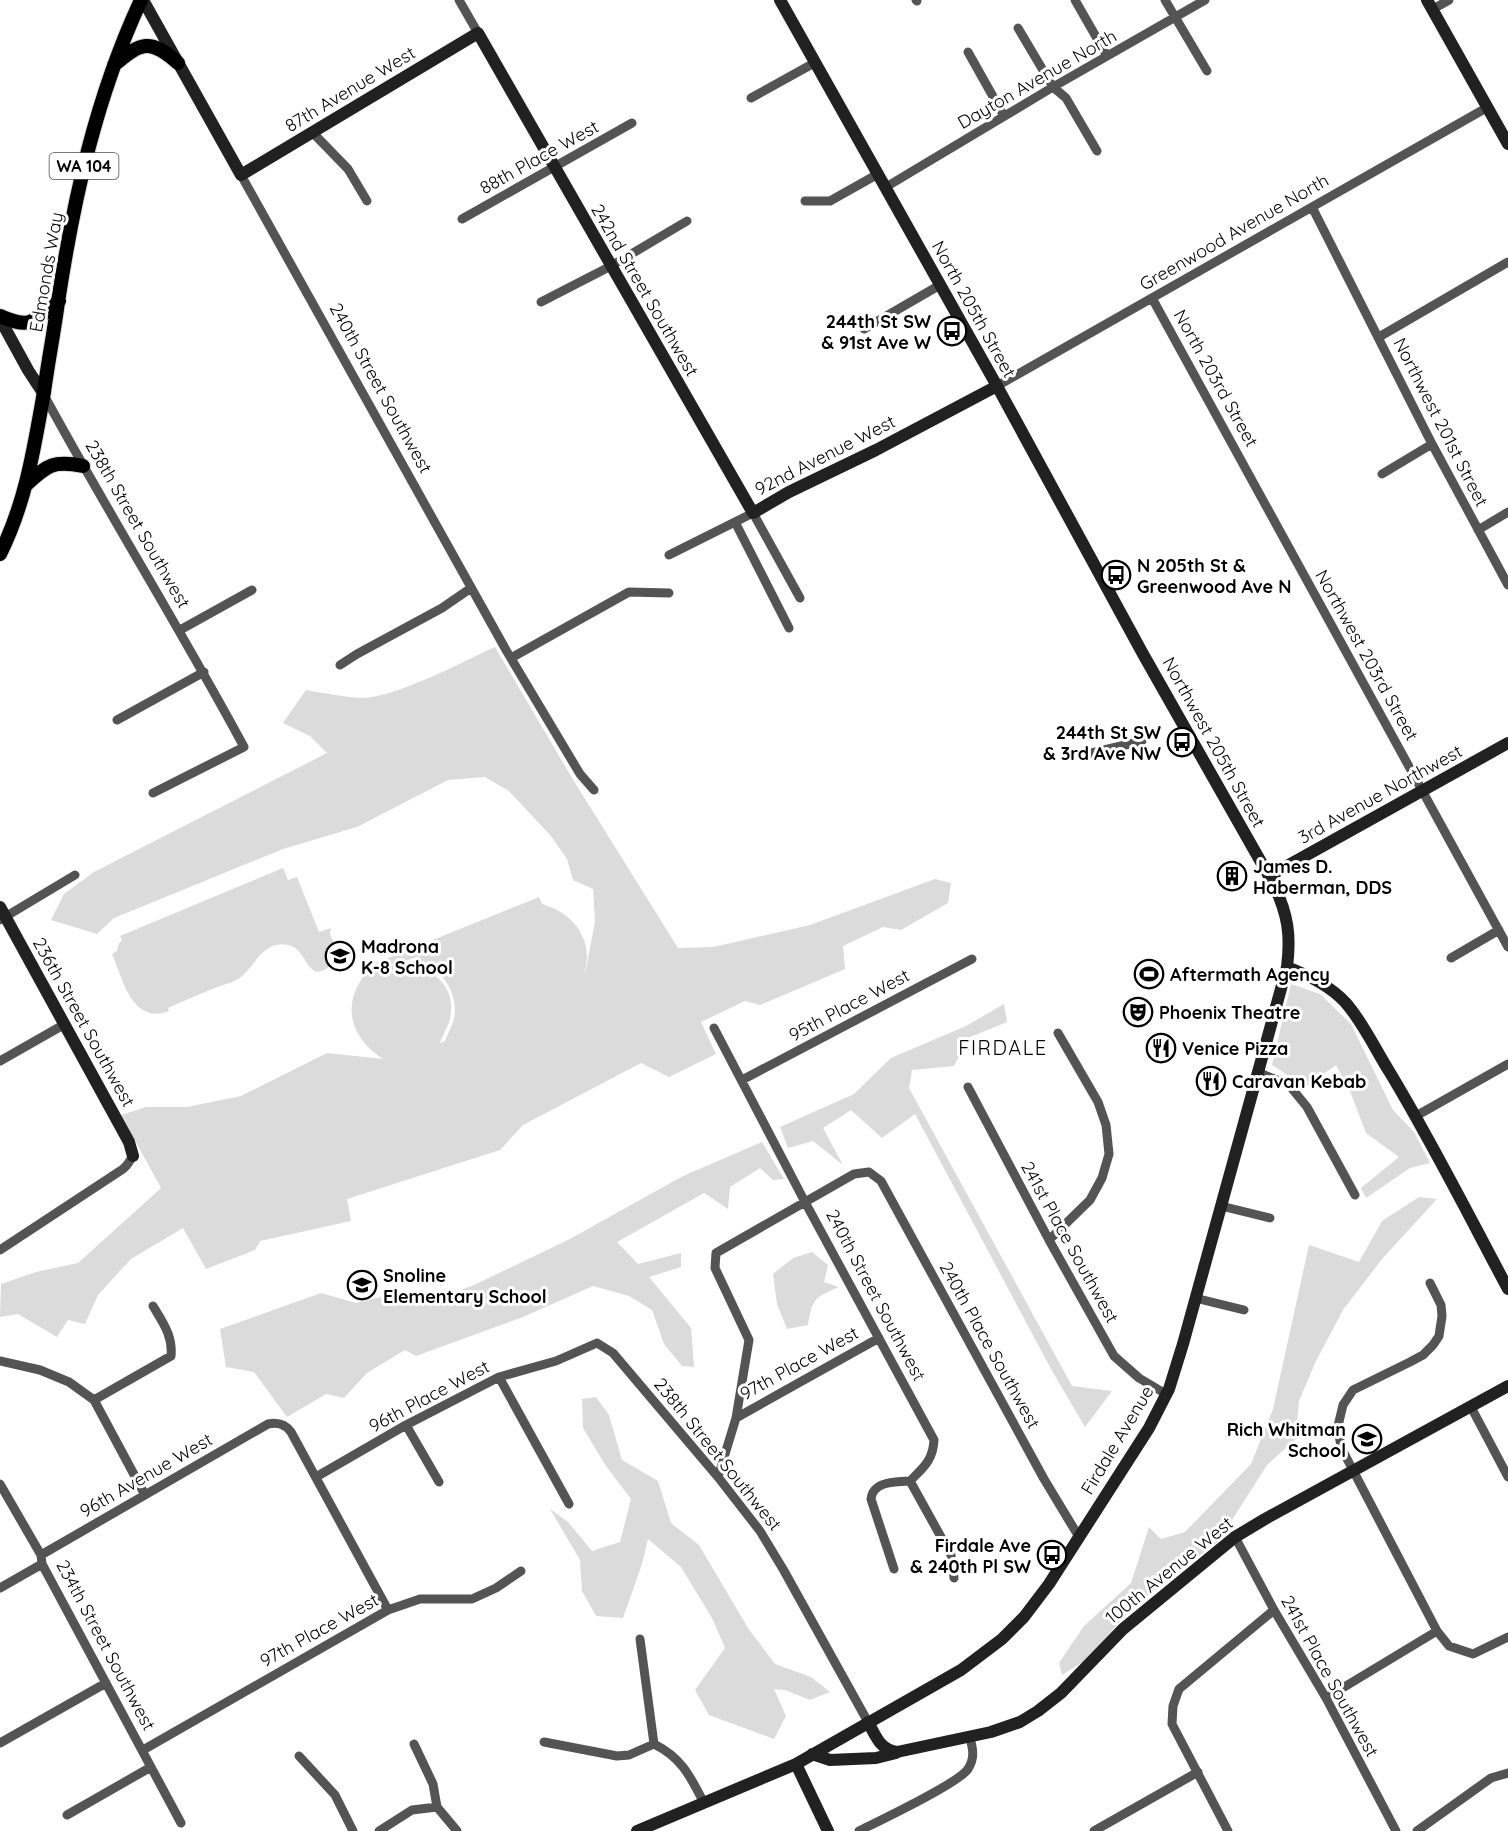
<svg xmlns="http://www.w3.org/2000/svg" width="1508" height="1831" font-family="Quicksand,sans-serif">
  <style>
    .green { fill: #dbdbdb; fill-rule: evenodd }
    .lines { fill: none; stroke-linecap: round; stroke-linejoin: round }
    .primary-casing { stroke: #dbdbdb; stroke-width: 16 }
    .street { stroke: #545454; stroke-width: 9 }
    .secondary { stroke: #212121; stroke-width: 12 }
    .primary { stroke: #000; stroke-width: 14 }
    .labels { text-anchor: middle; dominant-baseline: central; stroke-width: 6; stroke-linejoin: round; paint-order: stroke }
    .shield { fill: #fff; stroke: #4c4c4c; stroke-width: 1.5 }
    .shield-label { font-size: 16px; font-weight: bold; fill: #000 }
    .street-label { font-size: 18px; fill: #000; stroke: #fff }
    .poi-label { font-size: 18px; font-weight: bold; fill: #000; stroke: #fff; text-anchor: start }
    .neighbourhood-label { font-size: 20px; letter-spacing: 1.5px; fill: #000; stroke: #fff }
  </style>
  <rect width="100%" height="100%" fill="#fff"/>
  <path class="green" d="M495 647 572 778 678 948 713 947 810 925 935 879 951 883 948 903 901 930 883 927 843 946 845 969 760 1005 745 1001 701 1022 716 1054 669 1077 641 1063 523 1125 500 1150 347 1199 351 1221 260 1241 255 1250 206 1269 183 1228 131 1259 98 1295 85 1324 68 1320 57 1337 18 1314 0 1317 1 1284 36 1272 78 1263 161 1188 121 1115 146 1107H187L241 1096 327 1053 383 1059C344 1034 341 994 376 963L539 897 542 904C566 911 586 928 587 956 587 962 585 970 585 975L595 921 593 889 573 880 567 859 551 836 509 791 485 777 448 780 357 827 283 849 114 918 97 934 51 920 64 894 94 872 327 753 310 736 283 723 306 690C324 693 343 697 361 698 395 698 462 662 495 647ZM414 958 416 961C441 968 459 991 454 1019 452 1026 448 1033 445 1041L440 1043C442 1036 447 1029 449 1022 459 988 434 969 405 961Z
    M283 868 288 880 297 877 319 932 331 928 330 934 340 957 325 970 317 972C303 966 304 948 288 945 263 940 256 965 241 977 235 982 226 984 220 986 202 993 185 1000 168 1008L169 1011C132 1025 123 980 112 954L117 951 119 943 122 941 120 936Z
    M1291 984 1320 994 1351 1024 1393 1110 1414 1132 1430 1163 1410 1168 1366 1198 1361 1188 1399 1157 1366 1133 1350 1091 1336 1065 1305 1087 1272 1065Z
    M1004 1004 1007 1022 968 1038 954 1066 912 1070 909 1088 1072 1386 1112 1391 1085 1427 1051 1369 915 1114 882 1138 851 1110 823 1128 843 1165 813 1141 788 1148 780 1127 854 1094 891 1058 966 1026Z
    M762 1142 784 1179 773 1180 760 1168 730 1187 728 1209 704 1193 617 1242 638 1264 681 1253V1267L649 1277 691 1328 694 1367 682 1366 664 1344 652 1310 629 1296 593 1286 523 1317 416 1356 405 1350 367 1373 344 1398 326 1394 287 1417 254 1372 226 1367 220 1329 321 1293 356 1303 389 1295 426 1302 472 1286 568 1240 683 1176Z
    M1419 1197 1437 1199 1382 1259 1343 1310 1316 1361 1299 1401 1296 1439 1267 1465 1218 1542 1170 1577 1125 1616 1086 1660 1062 1675 1059 1663 1084 1626 1131 1583 1149 1527 1161 1539 1185 1532 1251 1464 1273 1409 1309 1245 1359 1262 1382 1221Z
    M812 1252 828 1265 824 1282 839 1287C815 1297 812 1299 808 1325L787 1329 777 1304 773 1274 793 1258Z
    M596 1397 609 1415 622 1460 658 1481 671 1523 699 1545 748 1628 775 1664 811 1677 830 1692 810 1700 785 1690 774 1689 786 1716 774 1739 709 1715 695 1690 725 1648 712 1618 681 1567 648 1539 642 1564 623 1618 596 1616 582 1591 580 1560 550 1509 568 1522 592 1551 620 1542 631 1499 606 1466 583 1428 582 1399Z"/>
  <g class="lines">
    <g class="primary-casing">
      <path id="primary" d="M114 65C141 42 150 38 178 63
        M0 316C31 330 34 321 59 301
        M27 484C47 465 54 460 83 466
        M0 554C26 502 34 448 44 392 48 362 54 332 58 302 74 197 96 97 141 0"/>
    </g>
    <path class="street" d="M459 0 478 33
      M916 0 917 1
      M1075 0 1107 56
      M1165 0 1207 71
      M1433 9 1449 0
      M1018 28 1053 87 1066 98 1097 151
      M968 52 1004 116
      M751 98 816 62
      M313 133 348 169 367 201
      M241 175 506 650 580 774 594 790
      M886 187 1053 87 1205 0
      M805 201H830L878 174
      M1312 207 1432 444 1508 585
      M462 219 632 123
      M1152 298 1508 947
      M541 302 611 266 687 221
      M864 329 940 285
      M1379 337 1508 262
      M997 386 1488 107
      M44 395C108 513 180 628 244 747L153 793
      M1382 474 1432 444
      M735 522 789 628
      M1478 530 1508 512
      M669 555 753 513 800 598
      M180 630 252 590
      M511 658 629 592 669 593
      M340 665 357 654 442 608 471 588
      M117 720 204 672
      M1083 755 1142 741
      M0 920 75 875
      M1451 958 1499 930
      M714 1028 805 1202 934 1440C933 1460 924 1467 910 1481L951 1555 954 1578
      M0 1061 65 1024
      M1257 1072 1289 1085 1307 1107 1355 1195
      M742 1080 972 959
      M968 1087 1049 1240 1114 1356 1139 1378 1166 1394
      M1416 1116 1508 1064
      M1221 1206 1270 1218
      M1049 1240 1090 1200 1102 1178 1109 1154 1106 1125 1098 1102 1058 1033
      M0 1250 123 1169 127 1165 133 1156
      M1430 1283 1441 1305 1442 1316 1439 1336 1433 1345 1423 1355 1410 1362 1353 1390 1343 1405 1338 1426 1340 1441 1344 1453 1437 1631 1449 1646 1473 1654 1508 1637
      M1195 1298 1244 1310
      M0 1361 40 1370 69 1382 94 1400 145 1495
      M499 1377 569 1504
      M94 1400 171 1356C173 1336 163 1323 153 1306
      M1471 1407 1508 1477
      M736 1418 879 1338
      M406 1425 439 1482
      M316 1477 406 1425 499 1377 556 1361 597 1343 613 1353 718 1477 760 1531 783 1569 868 1722
      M718 1477 736 1418 749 1340 715 1268 716 1253 854 1174 869 1172 881 1181 1044 1479 1079 1537
      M0 1484 41 1555 42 1564 181 1823
      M1235 1537 1274 1610 1326 1698 1396 1831
      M41 1555 268 1424C278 1422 285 1424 291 1432L388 1610
      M894 1569 871 1499C873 1481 895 1482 910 1481
      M0 1588 42 1564
      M640 1639 654 1744
      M1326 1698 1437 1631
      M544 1742 617 1756 629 1755 654 1744
      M0 1743 106 1683
      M414 1744 433 1784 437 1807 457 1831
      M654 1744C682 1758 690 1776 704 1803
      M143 1750 388 1610 420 1599H472L496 1588 521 1571
      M299 1756 335 1795 353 1831
      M67 1815 151 1767
      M379 1831 412 1810 437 1807
      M859 1831C879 1821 959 1783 968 1769 975 1758 973 1749 970 1738
      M1094 1831 1198 1772
      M1228 1831 1172 1724 1173 1706 1179 1689 1274 1610
      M1417 1831 1491 1778 1508 1773"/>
    <path class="secondary" d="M143 0 241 175 478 33 753 513 789 492 876 450 997 386
      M1427 0 1508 144
      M0 319 28 370 43 393
      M1269 876 1508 743
      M0 907 129 1142 133 1156
      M1287 967C1308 975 1329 985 1345 1002 1363 1022 1375 1049 1389 1071 1432 1142 1469 1216 1508 1289
      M868 1722C876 1736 880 1750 897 1752L991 1732 1020 1722 1038 1711 1061 1693 1123 1629 1235 1537 1265 1519 1508 1386
      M812 1754 830 1760 876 1758 896 1753
      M796 1764 828 1831
      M637 1831 796 1764 961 1670 1002 1639 1024 1617 1049 1584 1149 1428 1169 1389 1183 1344 1287 967C1291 935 1288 915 1274 885L1143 654 997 386 780 0"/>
    <use href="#primary" class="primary"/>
  </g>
  <defs>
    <g id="bus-ring" transform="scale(1.5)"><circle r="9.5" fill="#fff" stroke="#000" stroke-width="1.5"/><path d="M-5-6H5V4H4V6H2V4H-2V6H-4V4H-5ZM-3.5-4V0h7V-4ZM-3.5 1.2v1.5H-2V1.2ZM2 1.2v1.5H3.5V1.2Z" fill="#000"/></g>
    <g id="building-ring" transform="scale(1.5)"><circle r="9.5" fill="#fff" stroke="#000" stroke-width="1.5"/><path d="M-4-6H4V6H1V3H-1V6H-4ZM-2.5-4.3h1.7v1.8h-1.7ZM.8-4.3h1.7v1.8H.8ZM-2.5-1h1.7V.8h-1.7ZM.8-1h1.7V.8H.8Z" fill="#000"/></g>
    <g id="school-ring" transform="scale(1.5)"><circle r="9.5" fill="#fff" stroke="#000" stroke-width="1.5"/><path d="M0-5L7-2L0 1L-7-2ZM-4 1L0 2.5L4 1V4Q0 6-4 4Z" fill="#000"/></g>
    <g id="stadium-ring" transform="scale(1.5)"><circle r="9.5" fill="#fff" stroke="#000" stroke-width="1.5"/><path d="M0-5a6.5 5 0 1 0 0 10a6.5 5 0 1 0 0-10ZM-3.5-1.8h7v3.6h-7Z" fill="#000"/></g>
    <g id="theatre-ring" transform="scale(1.5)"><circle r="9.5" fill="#fff" stroke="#000" stroke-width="1.5"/><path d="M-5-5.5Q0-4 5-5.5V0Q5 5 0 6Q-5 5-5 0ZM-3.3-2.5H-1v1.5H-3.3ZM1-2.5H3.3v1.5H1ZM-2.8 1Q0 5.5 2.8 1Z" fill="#000"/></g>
    <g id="restaurant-ring" transform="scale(1.5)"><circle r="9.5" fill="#fff" stroke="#000" stroke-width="1.5"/><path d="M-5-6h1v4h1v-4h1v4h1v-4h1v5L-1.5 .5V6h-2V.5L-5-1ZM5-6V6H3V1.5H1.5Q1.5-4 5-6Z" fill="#000"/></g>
  </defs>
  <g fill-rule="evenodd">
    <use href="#bus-ring" x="952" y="331"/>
    <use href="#bus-ring" x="1116" y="575"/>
    <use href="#bus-ring" x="1182" y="742"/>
    <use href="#building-ring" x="1232" y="876"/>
    <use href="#school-ring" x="340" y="956"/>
    <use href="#stadium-ring" x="1149" y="974"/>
    <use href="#theatre-ring" x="1138" y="1012"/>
    <use href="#restaurant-ring" x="1161" y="1048"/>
    <use href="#restaurant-ring" x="1211" y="1081"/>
    <use href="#school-ring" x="362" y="1285"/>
    <use href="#school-ring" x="1367" y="1439"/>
    <use href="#bus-ring" x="1052" y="1555"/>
  </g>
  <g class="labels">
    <rect class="shield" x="49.5" y="153" width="69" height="26" rx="4.5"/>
    <g class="shield-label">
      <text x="84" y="166">WA 104</text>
    </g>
    <g class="street-label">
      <text transform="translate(1037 79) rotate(-30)">Dayton Avenue North</text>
      <text transform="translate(350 89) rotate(-31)">87th Avenue West</text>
      <text transform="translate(539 157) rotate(-29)">88th Place West</text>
      <text transform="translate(1234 232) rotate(-30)">Greenwood Avenue North</text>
      <text transform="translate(46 272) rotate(-80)">Edmonds Way</text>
      <text transform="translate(645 290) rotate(60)">242nd Street Southwest</text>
      <text transform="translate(974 309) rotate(61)">North 205th Street</text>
      <text transform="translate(1216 378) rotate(61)">North 203rd Street</text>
      <text transform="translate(381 388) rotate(61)">240th Street Southwest</text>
      <text transform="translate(1441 422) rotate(63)">Northwest 201st Street</text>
      <text transform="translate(825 455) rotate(-27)">92nd Avenue West</text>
      <text transform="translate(138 524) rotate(60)">238th Street Southwest</text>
      <text transform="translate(1367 655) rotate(61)">Northwest 203rd Street</text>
      <text transform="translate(1214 742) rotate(61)">Northwest 205th Street</text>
      <text transform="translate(1380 794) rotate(-29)">3rd Avenue Northwest</text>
      <text transform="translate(849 1005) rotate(-28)">95th Place West</text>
      <text transform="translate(84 1022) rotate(61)">236th Street Southwest</text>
      <text transform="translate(1070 1242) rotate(61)">241st Place Southwest</text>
      <text transform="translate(876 1295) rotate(62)">240th Street Southwest</text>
      <text transform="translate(990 1345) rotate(61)">240th Place Southwest</text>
      <text transform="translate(799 1363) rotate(-29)">97th Place West</text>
      <text transform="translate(429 1396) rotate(-28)">96th Place West</text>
      <text transform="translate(1117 1440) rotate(-59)">Firdale Avenue</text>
      <text transform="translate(718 1454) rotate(51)">238th Street Southwest</text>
      <text transform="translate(146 1475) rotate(-30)">96th Avenue West</text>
      <text transform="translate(1169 1570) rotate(-39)">100th Avenue West</text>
      <text transform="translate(319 1630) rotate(-29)">97th Place West</text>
      <text transform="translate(106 1645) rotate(62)">234th Street Southwest</text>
      <text transform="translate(1330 1676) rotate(61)">241st Place Southwest</text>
    </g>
    <g class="poi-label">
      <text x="931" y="321" text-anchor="end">244th St SW<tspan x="931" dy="21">&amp; 91st Ave W</tspan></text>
      <text x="1137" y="565">N 205th St &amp;<tspan x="1137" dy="21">Greenwood Ave N</tspan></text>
      <text x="1161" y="732" text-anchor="end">244th St SW<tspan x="1161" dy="21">&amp; 3rd Ave NW</tspan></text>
      <text x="1253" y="866">James D.<tspan x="1253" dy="21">Haberman, DDS</tspan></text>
      <text x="361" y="946">Madrona<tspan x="361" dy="21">K-8 School</tspan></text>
      <text x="1170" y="974">Aftermath Agency</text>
      <text x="1159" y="1012">Phoenix Theatre</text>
      <text x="1182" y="1048">Venice Pizza</text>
      <text x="1232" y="1081">Caravan Kebab</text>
      <text x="383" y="1275">Snoline<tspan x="383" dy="21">Elementary School</tspan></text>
      <text x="1346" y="1429" text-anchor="end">Rich Whitman<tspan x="1346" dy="21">School</tspan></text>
      <text x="1031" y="1545" text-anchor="end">Firdale Ave<tspan x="1031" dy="21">&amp; 240th Pl SW</tspan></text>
    </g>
    <g class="neighbourhood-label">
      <text x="1003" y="1047">FIRDALE</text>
    </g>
  </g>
</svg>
